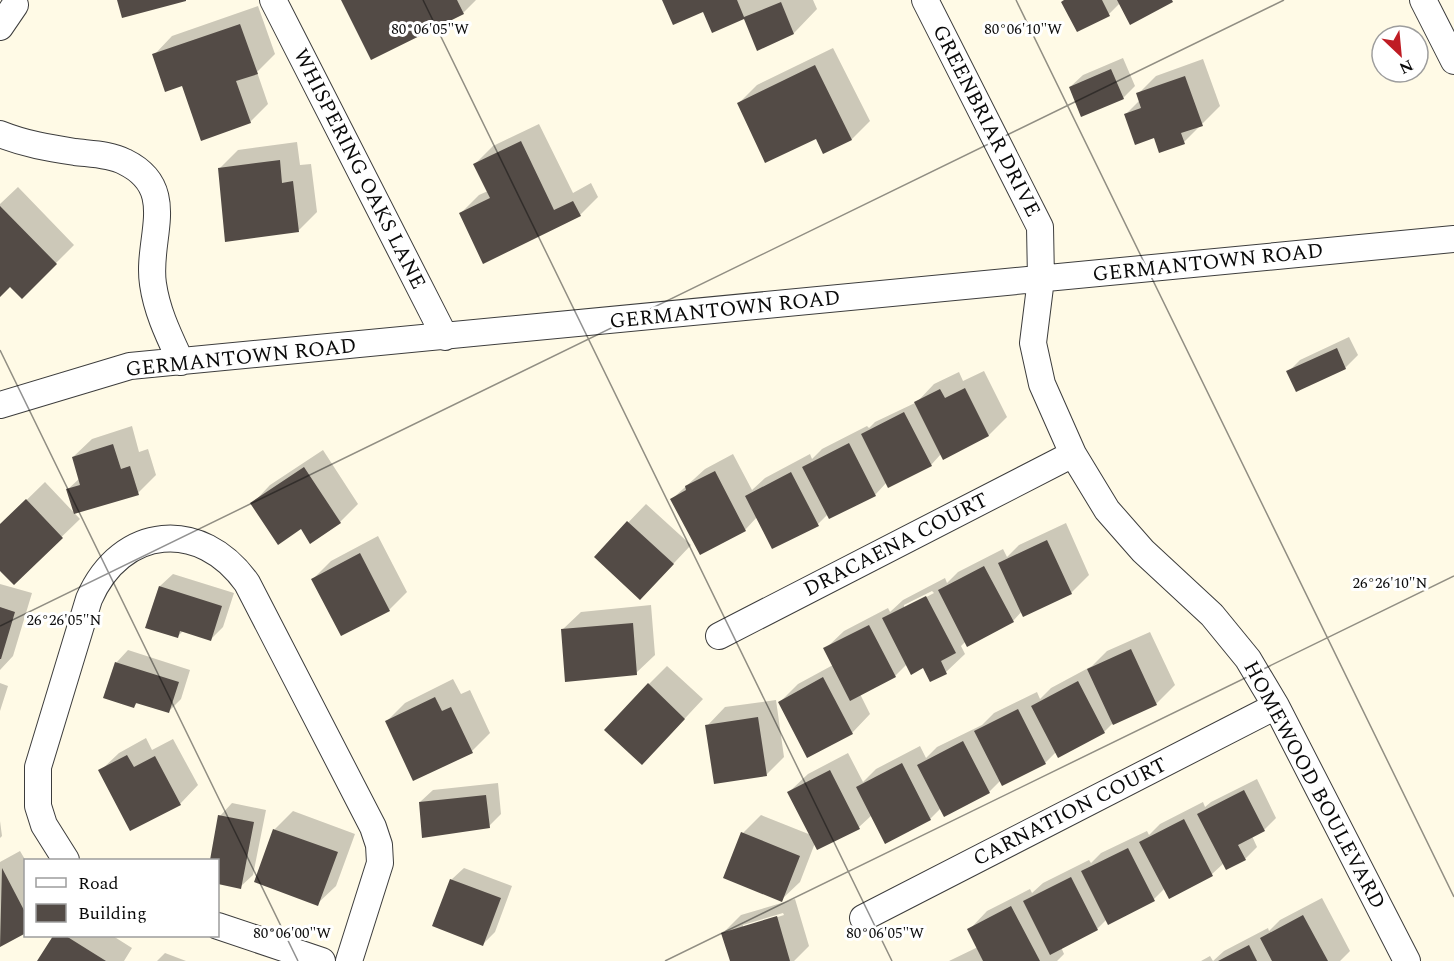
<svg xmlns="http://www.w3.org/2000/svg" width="1454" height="961" font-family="Spectral,serif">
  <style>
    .shadow { fill: #0003; fill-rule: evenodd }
    .building { fill: #534b46 }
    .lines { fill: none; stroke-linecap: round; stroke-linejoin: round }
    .minor-casing { stroke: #3d3d3d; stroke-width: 28 }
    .minor { stroke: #fff; stroke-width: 26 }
    .ticks { fill: none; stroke: #0a0a0a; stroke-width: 1.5; stroke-opacity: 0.45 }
    .labels { text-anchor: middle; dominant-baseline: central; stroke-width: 6; stroke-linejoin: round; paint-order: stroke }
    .street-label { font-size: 21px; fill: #0a0a0a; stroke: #fff }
    .ticks-label { font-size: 15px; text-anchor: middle; fill: #0a0a0a; stroke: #fff; stroke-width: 6; stroke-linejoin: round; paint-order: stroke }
  </style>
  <rect width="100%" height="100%" fill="#fffae6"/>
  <path class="shadow" d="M343 0H476L463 13Z
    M664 0H813L817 9 794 33 745 18Z
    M1065 0H1173L1120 3 1109 14Z
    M258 6 275 54 257 72 268 104 250 122 183 84 154 55 172 36Z
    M833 48 870 121 852 139 824 152 816 137 739 103 757 85Z
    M1123 58 1135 86 1123 98 1070 87 1083 75Z
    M1203 59 1220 106 1184 142 1126 114 1140 100 1138 94 1156 76Z
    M539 124 573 193 591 183 598 197 580 215 460 214 479 195 488 191 475 164 493 146Z
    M297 142 300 165 311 164 317 212 299 230 220 168 238 150Z
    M18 187 74 245 22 297 10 285 0 295V204Z
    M1349 337 1358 355 1345 368 1297 390 1288 372 1300 360Z
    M984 371 1007 417 989 435 943 458 941 454 931 465 887 482 875 495 828 514 818 524 757 517 745 530 672 499 705 469 733 454 752 490 765 478 810 454 812 459 822 449 867 426 869 428 875 422 917 402 934 384 959 372 963 381Z
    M132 426 139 452 148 449 156 475 138 493 67 490 80 478 73 457 92 439Z
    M323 450 358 504 340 522 301 527 252 504 270 485Z
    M45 482 80 519 14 583 0 569V526Z
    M646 504 691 545 658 580 596 556Z
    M1066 523 1089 575 1071 593 1022 611 1013 621 966 641 961 646 965 654 946 672 930 680 924 666 907 664 895 676 860 694 870 714 852 733 780 702 798 684 833 665 825 649 844 631 888 608 890 612 903 600 945 578 947 583 958 572 1003 549 1007 557 1019 545ZM932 591 934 593 904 609V605Z
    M378 536 407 592 389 610 313 579 331 561Z
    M173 574 234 593 223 627 211 639 183 631 177 637 160 586Z
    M0 584 32 593 13 656 0 670Z
    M651 605 655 655 636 673 562 630 581 612Z
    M1150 632 1175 685 1156 704 1112 724 1104 732 1057 751 1045 763 1003 784 1001 780 989 792 941 808 930 819 886 842 872 815 859 827 815 843 800 882 781 900 743 833 761 815 811 835 789 792 808 774 848 753 863 782 876 769 920 746 926 758 937 747 982 725 994 713 1037 692 1040 699 1051 688 1092 666 1107 651Z
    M128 650 190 670 181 699 169 711 138 702 134 706 116 663Z
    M667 666 703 699 660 745 649 684Z
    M453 679 461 694 470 690 490 733 472 751 387 721 405 703Z
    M0 683 8 686 0 711Z
    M776 700 784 757 766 775 707 726 725 707Z
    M146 738 152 750 173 739 198 785 180 804 100 771 119 753Z
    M1257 779 1276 818 1264 830 1252 836 1257 847 1245 859 1224 863 1212 874 1170 897 1165 888 1154 899 1107 919 1097 929 1061 947 1064 954 1057 961H949L978 947 969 930 987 911 1030 889 1032 893 1043 883 1089 860 1091 863 1101 853 1147 831 1149 835 1160 824 1203 802 1205 807 1211 802Z
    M498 783 501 814 489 826 420 802 433 790Z
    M232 803 266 810 253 875 240 887 218 883V860H211L220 816Z
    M293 811 355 834 336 886 317 904 256 881 275 829Z
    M0 821 2 836 0 838Z
    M20 851 26 861V932L0 945V862Z
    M464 868 512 886 495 932 483 944 451 880Z
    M1322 898 1350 951 1340 961H1213L1224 951 1268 928 1269 931 1280 920Z
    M795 899 809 946 794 961H731L723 933 741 915ZM783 913 784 915 743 928V925Z
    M55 936H113L132 948 124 961H39Z
    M165 953 186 961H157Z
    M1210 956 1213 961H1201Z"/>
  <path class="building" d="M117 0H186V1L122 18Z
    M341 0H457L464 14 371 60Z
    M662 0H737L744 17 781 2 794 34 757 51 744 19 712 33 703 12 673 25Z
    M1064 0H1102L1110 16 1077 32 1061 2Z
    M1117 0H1172L1173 2 1130 25Z
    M240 24 258 74 236 81 251 123 201 141 182 86 165 92 152 54Z
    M815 65 852 140 823 154 816 139 765 163 737 103Z
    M1111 69 1124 99 1081 117 1069 87Z
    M1185 76 1203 126 1181 133 1185 144 1159 153 1154 138 1135 145 1124 114 1141 108 1136 93Z
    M521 141 554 210 573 201 581 216 483 264 459 213 490 198 473 164Z
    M280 160 282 183 293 181 299 232 225 242 218 168Z
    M0 206 57 264 22 299 10 287 0 297Z
    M1337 348 1346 369 1296 392 1286 371Z
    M965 388 989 436 943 460 914 402 940 389 945 398Z
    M904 412 932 466 888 488 861 434Z
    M849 443 876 496 829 519 802 467Z
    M113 444 121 469 130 466 139 495 74 514 66 489 80 485 72 457Z
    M304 467 341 523 310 544 301 529 278 545 250 503Z
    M715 471 746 531 700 555 670 499 686 490 685 486Z
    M791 472 819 526 772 549 745 496Z
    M26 499 63 538 14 585 0 571V524Z
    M627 521 674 564 640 600 594 557Z
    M1047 540 1072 594 1023 617 998 563Z
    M360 553 390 611 341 636 311 579Z
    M984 566 1014 622 967 647 938 590Z
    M159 586 222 606 211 641 180 631 178 638 145 628Z
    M926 596 956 653 941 661 947 674 930 682 923 668 911 675 882 618Z
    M0 607 15 612 1 659H0Z
    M633 623 637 675 565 682 561 629Z
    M869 625 896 677 850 701 823 648Z
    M1131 649 1157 705 1113 725 1087 669Z
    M115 662 179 682 169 713 136 703 134 708 103 698Z
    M823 677 853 734 807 758 778 702Z
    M1078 681 1105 733 1058 758 1031 706Z
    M648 683 685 719 642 765 604 730Z
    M435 697 442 711 451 707 473 753 413 781 385 721Z
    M1018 709 1046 764 1002 786 974 731Z
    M758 717 767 776 714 784 705 725Z
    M963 741 990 793 944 817 917 765Z
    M127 755 134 767 155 756 181 805 130 831 98 770Z
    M902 763 931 820 885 844 856 787Z
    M830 770 860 829 817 850 787 792Z
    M1244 790 1265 831 1238 845 1246 860 1226 870 1197 814Z
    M486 795 490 828 422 838 419 802Z
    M218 815 254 822 241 889 218 884V860H210Z
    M1184 819 1213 876 1169 899 1139 842Z
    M273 829 338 852 318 906 254 882Z
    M741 832 800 856 782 902 723 878Z
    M1128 848 1155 901 1108 925 1081 871Z
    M2 868 26 914V933L0 947Z
    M1071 877 1098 930 1050 955 1023 901Z
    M450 879 501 898 483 946 432 926Z
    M1011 906 1040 961H983L967 929Z
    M1303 915 1328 961H1272L1260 938Z
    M777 916 790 961H730L721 933Z
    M53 936H66L106 961H37Z
    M1249 945 1257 961H1218Z"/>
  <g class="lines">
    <g class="minor-casing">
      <path id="minor" d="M273 0 445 337
        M925 0 1040 227 1041 279 1033 343 1042 384 1073 454 1107 510 1143 551 1212 615 1248 659 1276 706 1407 961
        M1423 0 1454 61
        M0 27 15 5
        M0 134C25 144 49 148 75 152 91 154 110 154 125 162 180 189 146 239 153 284 157 312 169 336 181 362
        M0 405 130 366 1454 239
        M719 636 1073 454
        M66 860 44 825 38 806V767L89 599C121 525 201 518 247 583L373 827 379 845 380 863 349 961
        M863 918 1276 706
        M218 926 322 961"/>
    </g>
    <use href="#minor" class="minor"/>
  </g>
  <path class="ticks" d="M423 0 892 961M1016 0 1454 897M0 350 298 961M0 626 1284 0M665 961 1454 576"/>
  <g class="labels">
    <g class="street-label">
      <text transform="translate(986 121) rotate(63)">GREENBRIAR DRIVE</text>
      <text transform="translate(359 169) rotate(63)">WHISPERING OAKS LANE</text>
      <text transform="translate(1208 263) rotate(-6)">GERMANTOWN ROAD</text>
      <text transform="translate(725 310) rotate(-6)">GERMANTOWN ROAD</text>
      <text transform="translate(241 358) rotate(-6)">GERMANTOWN ROAD</text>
      <text transform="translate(896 545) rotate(-27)">DRACAENA COURT</text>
      <text transform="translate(1314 785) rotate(62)">HOMEWOOD BOULEVARD</text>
      <text transform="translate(1070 812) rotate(-27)">CARNATION COURT</text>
    </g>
  </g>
  <g class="ticks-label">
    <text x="430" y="34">80°06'05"W</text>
    <text x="1023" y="34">80°06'10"W</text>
    <text x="1390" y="588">26°26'10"N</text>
    <text x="64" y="625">26°26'05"N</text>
    <text x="292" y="938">80°06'00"W</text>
    <text x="885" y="938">80°06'05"W</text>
  </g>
  <rect x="24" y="859" width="195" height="78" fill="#ffffff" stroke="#9d9d9d" stroke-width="1.5"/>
  <rect x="36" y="878" width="30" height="9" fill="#ffffff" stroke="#9d9d9d" stroke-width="1.5"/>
  <text x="78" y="889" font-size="18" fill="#0a0a0a">Road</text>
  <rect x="36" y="904" width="30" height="18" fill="#534b46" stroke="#9d9d9d" stroke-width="1.5"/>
  <text x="78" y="919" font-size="18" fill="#0a0a0a">Building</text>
  <g transform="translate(1400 54) rotate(154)"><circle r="28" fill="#ffffff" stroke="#9d9d9d" stroke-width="1.5"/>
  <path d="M0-4.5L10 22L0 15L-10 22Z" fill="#bf1c24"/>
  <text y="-9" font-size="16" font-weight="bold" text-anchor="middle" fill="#0a0a0a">N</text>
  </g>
</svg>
